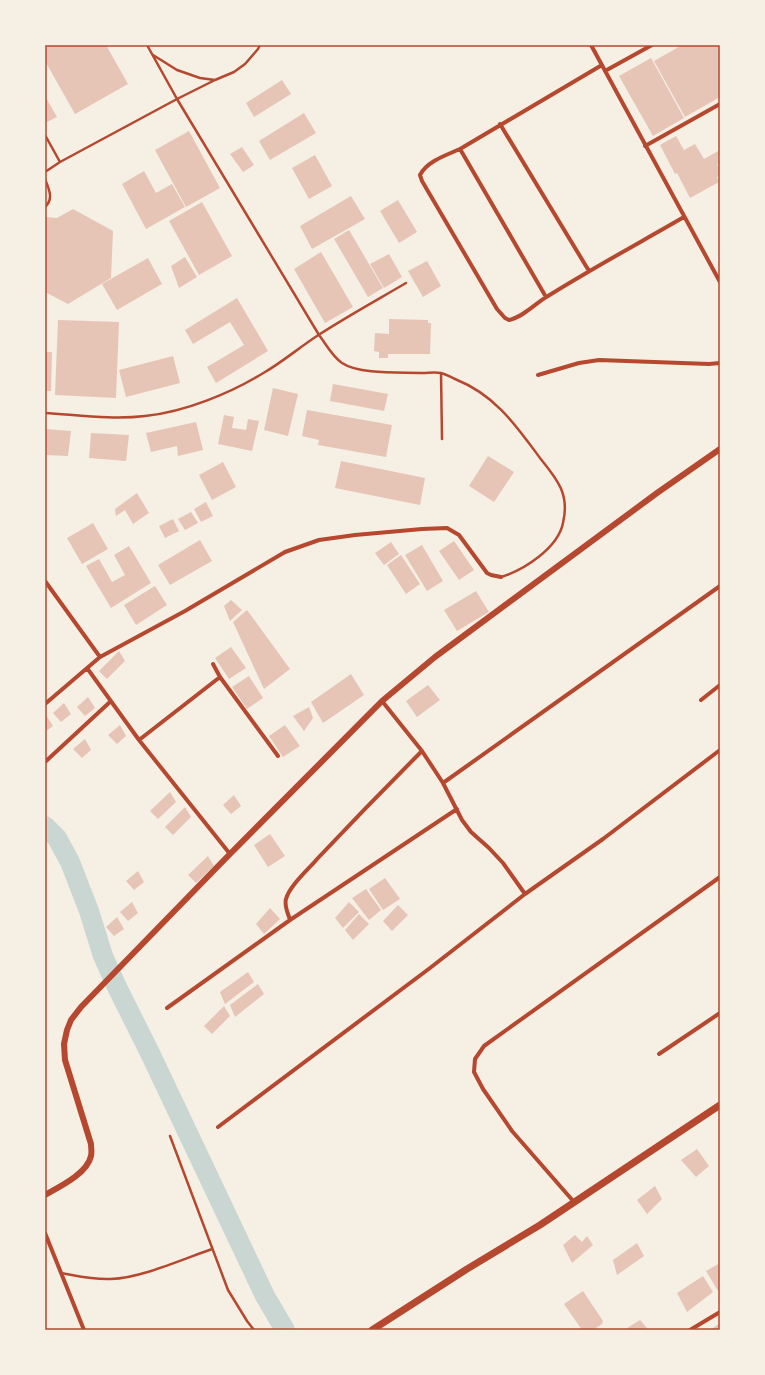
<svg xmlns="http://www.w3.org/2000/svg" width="765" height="1375" font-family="'Asap Condensed',sans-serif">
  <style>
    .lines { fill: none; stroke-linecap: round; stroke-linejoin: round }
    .river { stroke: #c9d6d2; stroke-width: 20 }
    .building { fill: #e6c5b7 }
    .service { stroke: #b5482f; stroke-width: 2.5 }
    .minor { stroke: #b5482f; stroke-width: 4 }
    .tertiary { stroke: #b5482f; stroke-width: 6 }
    .secondary { stroke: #b5482f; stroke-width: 7 }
    .neatline { fill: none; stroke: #b5482f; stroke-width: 1.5 }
  </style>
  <rect width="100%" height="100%" fill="#f6efe4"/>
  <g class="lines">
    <path class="river" d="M45 826 57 838 70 862 89 911 103 956 117 987 149 1051 265 1296 285 1330"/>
  </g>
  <path class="building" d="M45 45H106L128 84 75 114 45 61Z
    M682 45H720V97L685 117 654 61Z
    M651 58 684 118 653 136 619 76Z
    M282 80 291 94 254 117 246 103Z
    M45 96 57 117 45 123Z
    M304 113 316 133 270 160 259 141Z
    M189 131 220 188 186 207 155 150Z
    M676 136 684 150 695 144 704 159 720 150V163L717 164 720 170V175L717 177 719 182 690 198 677 173 675 174 660 145Z
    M242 147 254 165 243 172 230 154Z
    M315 155 332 186 309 199 292 168Z
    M144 171 156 193 172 184 185 207 146 229 122 184Z
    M351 196 365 219 312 249 300 226Z
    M398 200 417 232 399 243 380 211Z
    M202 202 232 256 199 275 169 221Z
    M73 209 113 231 111 278 68 304 45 292V217L57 218Z
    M349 230 383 288 368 297 334 239Z
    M321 252 353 307 325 323 294 269Z
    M389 254 402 277 384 288 370 264Z
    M185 257 197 277 179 288 171 266Z
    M148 258 162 284 117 310 102 284Z
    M427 261 441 286 423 297 408 271Z
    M237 298 268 351 216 383 207 367 244 345 230 322 193 344 185 330Z
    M389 319 428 320V323H431L430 354H388V358H379V352L374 351 375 333 389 334Z
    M58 320 119 322 116 398 55 395Z
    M45 352H52L51 391H45Z
    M173 356 180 383 126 397 119 370Z
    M333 384 388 394 384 411 330 401Z
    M273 388 298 394 288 436 264 430Z
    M307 410 392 425 386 457 318 445 319 440 302 436Z
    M224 415 234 417 232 428 246 430 248 419 259 421 252 451 218 444Z
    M196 422 203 450 178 456 177 446 151 452 146 433Z
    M45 429 71 431 68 456 45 455Z
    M91 433 129 435 126 461 89 458Z
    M488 456 514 472 494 502 469 486Z
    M341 461 425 478 420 505 335 488Z
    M223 462 236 487 212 500 199 475Z
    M137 493 149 513 133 524 125 510 116 516 115 509Z
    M206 502 213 516 201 522 194 509Z
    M191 512 198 523 185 530 178 519Z
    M173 519 179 531 165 538 159 526Z
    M93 523 108 549 82 564 67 538Z
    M200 540 212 561 170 585 158 565Z
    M454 541 474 570 459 580 439 551Z
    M391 542 399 554 384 565 375 553Z
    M422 545 443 581 427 591 405 555Z
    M129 546 151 583 111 608 86 566 99 559 112 582 125 575 114 555Z
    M401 555 420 584 406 594 387 565Z
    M155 586 167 605 136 625 124 605Z
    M476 591 489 612 457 631 444 610Z
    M231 600 242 610 230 621 224 606Z
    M247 610 290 669 264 689 233 622Z
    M231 647 246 668 229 679 215 658Z
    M119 651 125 661 107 679 99 671Z
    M351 674 364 695 323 723 311 702Z
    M249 676 263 698 247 709 232 687Z
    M428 685 440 700 417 717 406 701Z
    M88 697 95 708 85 716 77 707Z
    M64 703 71 714 61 722 53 713Z
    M309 707 313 718 304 731 293 716Z
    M46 715 53 726 45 732V716Z
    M120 725 126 736 117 744 108 735Z
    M285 725 300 746 283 757 269 736Z
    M85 739 91 750 82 758 73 749Z
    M170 792 176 802 158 819 150 811Z
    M234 795 241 806 231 814 223 805Z
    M185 807 191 817 173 835 165 827Z
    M270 834 285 856 268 867 254 845Z
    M208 856 214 866 196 883 188 875Z
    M138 871 144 882 134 890 126 881Z
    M385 878 400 899 383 910 369 889Z
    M366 889 381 910 369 920 352 898Z
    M132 902 138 913 128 921 120 912Z
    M349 902 359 912 343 928 335 918Z
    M398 905 408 915 392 931 383 921Z
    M270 908 280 919 264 934 256 924Z
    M359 914 369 924 353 940 345 930Z
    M117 917 124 929 114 936 106 927Z
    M248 972 254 982 225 1004 220 992Z
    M258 984 264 994 235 1017 230 1005Z
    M224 1006 230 1016 212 1034 204 1026Z
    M697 1149 709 1166 696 1177 681 1160Z
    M655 1186 662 1199 647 1214 637 1200Z
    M575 1235 582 1242 587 1236 593 1245 572 1263 563 1245Z
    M637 1243 644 1256 617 1275 613 1260Z
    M720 1263V1289L718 1291 706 1271Z
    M703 1276 713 1292 687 1312 677 1293Z
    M583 1291 603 1321 602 1324 593 1330H582L564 1304Z
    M640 1320 647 1328 645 1330H624Z
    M720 1323V1330H710Z"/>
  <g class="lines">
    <path class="service" d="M147 45 177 99 319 335C326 344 332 356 342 363 360 375 401 372 423 373 428 373 435 372 441 373 446 374 450 377 455 379 495 395 515 424 540 458 557 479 570 494 563 523 558 548 524 570 501 577
      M153 55 177 70 200 78 215 80 234 72 245 64 258 49 260 45
      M45 135 60 162
      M45 172 60 162 177 99 215 80
      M45 179C49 189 54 199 45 207
      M441 373 442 439
      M45 413C78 415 113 420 145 416 185 412 231 393 265 372 284 361 301 346 320 334 348 316 377 300 406 283
      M170 1136 228 1290 247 1321 254 1330
      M61 1273C78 1276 94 1280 111 1279 141 1278 183 1259 212 1249"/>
    <path class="minor" d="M591 45 720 282
      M602 65 460 149C447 155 427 161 420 175L422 181 497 309 505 318 509 320C522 318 537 302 548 296 593 268 639 243 684 217
      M605 71 652 45
      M500 124 589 271
      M645 146 720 104
      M460 149 546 297
      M538 375 579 363 599 360 709 364 720 363
      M45 581 100 657 185 611 285 552 319 540 355 535 422 529 447 528 459 535 487 573 491 575 501 577
      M213 664 220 677 278 756
      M87 668 139 740 230 854
      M701 700 720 685
      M382 701 422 751 443 783 462 820 471 832 489 848 503 863 525 894
      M45 704 100 657
      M139 740 220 677
      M45 762 111 701
      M443 783 720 586
      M290 920C288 913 284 906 286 899 290 885 309 869 318 858 352 822 387 786 422 751
      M167 1008 290 920 457 809
      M659 1054 720 1013
      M218 1127 430 968 525 894 603 839 720 750
      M574 1202 512 1131 483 1089 474 1072 475 1059 484 1046 720 877
      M45 1233 84 1330
      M690 1330 720 1312"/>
    <path class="tertiary" d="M45 1195C59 1187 87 1174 91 1156 92 1152 91 1148 91 1144L65 1060 64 1044 67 1030 71 1020 81 1007 226 858 382 701 435 657 657 493 720 449"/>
    <path class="secondary" d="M372 1330 467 1269 540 1225 720 1105"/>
  </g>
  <rect width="765" height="1375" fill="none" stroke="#f6efe4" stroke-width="92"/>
  <rect x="46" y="46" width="673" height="1283" class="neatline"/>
</svg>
